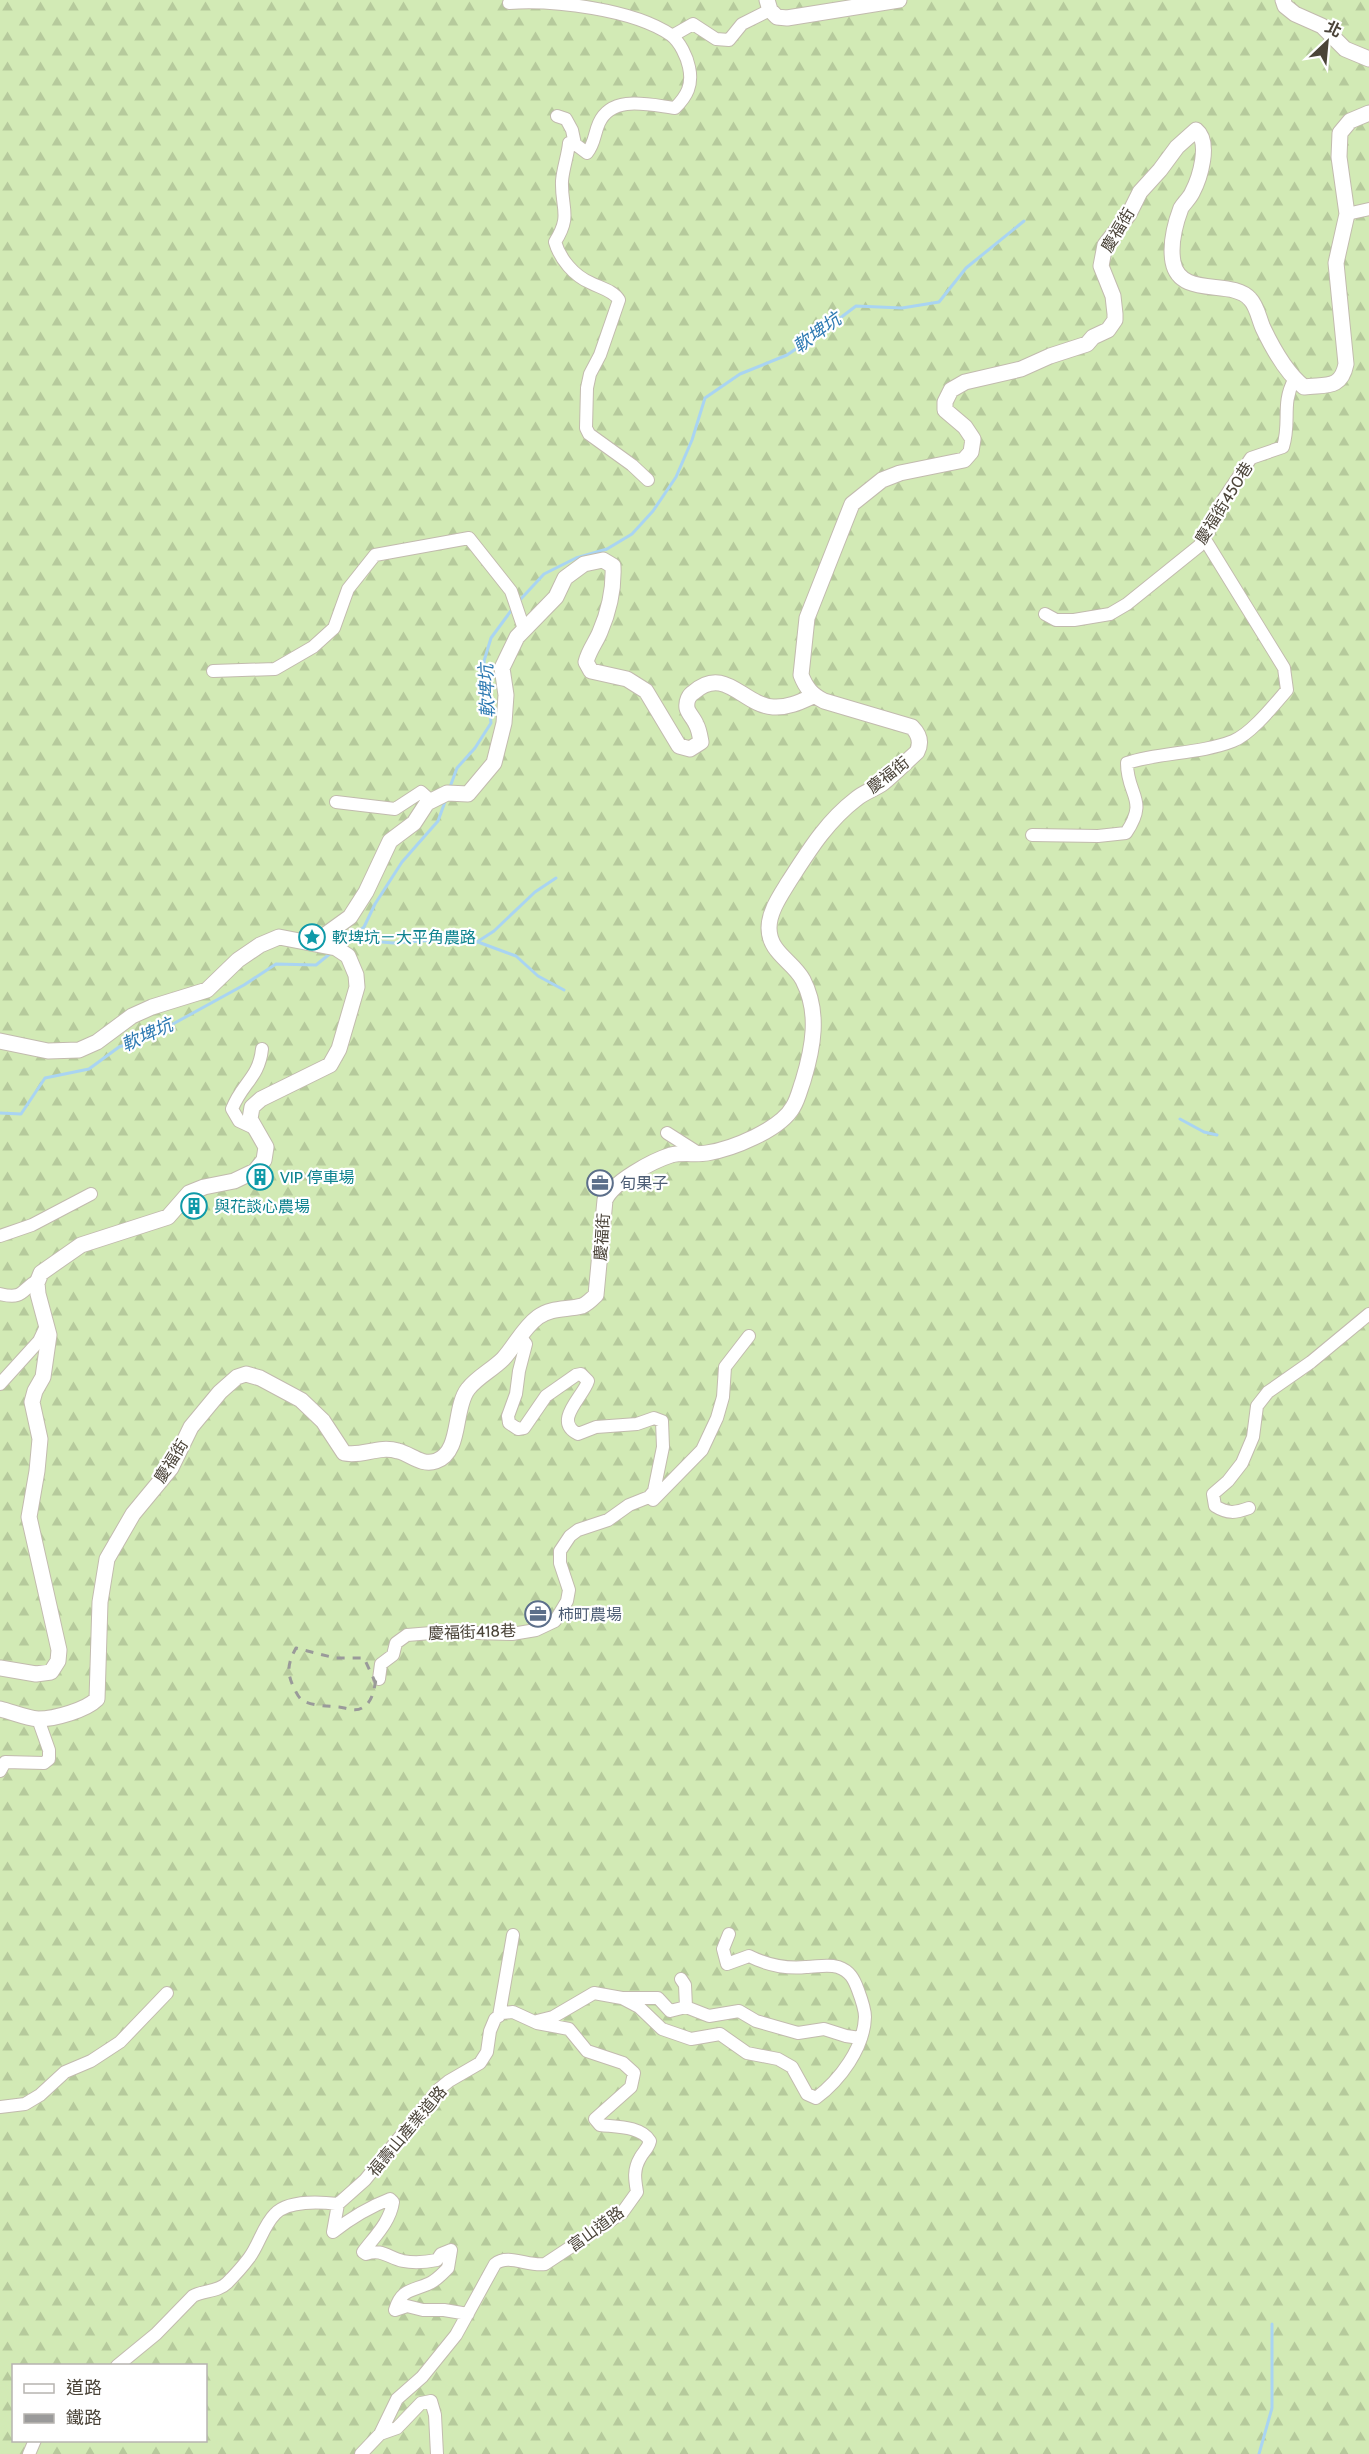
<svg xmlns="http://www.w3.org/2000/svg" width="1369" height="2454" font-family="Cabin,'Noto Sans TC',sans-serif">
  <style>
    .forest { fill: url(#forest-firs); fill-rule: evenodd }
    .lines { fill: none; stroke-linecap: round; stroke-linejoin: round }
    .stream { stroke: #a9d4f2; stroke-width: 3 }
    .minor-casing { stroke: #c2bbae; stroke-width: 14 }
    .tertiary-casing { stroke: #c2bbae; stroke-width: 17 }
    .minor { stroke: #fff; stroke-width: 12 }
    .tertiary { stroke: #fff; stroke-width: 15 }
    .rail { stroke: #9a9a9a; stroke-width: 3; stroke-dasharray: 8 8; stroke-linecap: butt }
    .labels { text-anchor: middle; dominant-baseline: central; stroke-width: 4.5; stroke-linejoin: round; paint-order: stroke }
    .street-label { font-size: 16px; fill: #4b4439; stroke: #fff }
    .culture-label { font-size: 16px; fill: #0d838f; stroke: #fff; text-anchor: start }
    .service-label { font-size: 16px; fill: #4e5e75; stroke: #fff; text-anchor: start }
    .water-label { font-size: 18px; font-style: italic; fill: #2e7ab2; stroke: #fff }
  </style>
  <defs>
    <pattern id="forest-firs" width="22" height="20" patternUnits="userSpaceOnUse" patternTransform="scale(1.5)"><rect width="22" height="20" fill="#d2eab5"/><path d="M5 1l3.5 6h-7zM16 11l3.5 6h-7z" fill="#b6ca9c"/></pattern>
  </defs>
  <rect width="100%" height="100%" fill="#f6f3ec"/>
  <path class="forest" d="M0 0H1369V2454H0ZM14 2366H206V2440H14Z"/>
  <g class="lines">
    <path class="stream" d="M519 601 544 574 576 558 607 549 632 534 653 511 676 477 692 440 705 398 740 374 787 355 827 328 856 306 902 308 939 302 966 268 1024 221
      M450 787 457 768 475 748 491 723 484 661 491 638 513 608
      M350 939 393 943 438 940 477 942 494 931 535 892 556 878
      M478 942 516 956 538 976 564 990
      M341 945 364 927 375 904 402 862 438 821 446 799
      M0 1113 21 1114 45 1078 89 1069 119 1047 151 1036 244 985 276 964 316 965 331 953
      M1180 1119 1204 1132 1217 1135
      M1259 2454 1272 2408V2324"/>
    <g class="minor-casing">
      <path id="minor" d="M509 3C554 0 633 9 671 35 680 42 687 57 689 67 693 85 687 96 675 108 650 105 612 94 599 123 594 134 595 143 587 153L575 144 569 143C568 155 563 168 562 181 561 209 572 215 555 242 560 259 574 276 591 283 601 288 614 291 619 300L600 355 590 374 587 388 586 428 589 434 632 465 648 480
        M672 36 693 24 716 39 729 40 742 24 770 10
        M557 116 566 119 572 130 575 144
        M1347 214 1369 209
        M1045 614 1056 620H1074L1110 614 1127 604 1199 546 1210 529 1221 503 1251 458 1283 447C1291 421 1281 405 1294 380
        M213 671 275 669 313 647 334 628 348 589 375 555 469 538 511 591 524 629
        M336 802 395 809 421 792 431 801
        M1032 835 1098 836 1126 833C1149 799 1127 796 1127 763 1161 752 1200 754 1233 741 1251 734 1274 705 1287 690L1284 668 1204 538
        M256 1129 239 1121 232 1109C242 1083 259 1078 262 1049
        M667 1133 700 1154
        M0 1236 32 1225 91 1194
        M0 1294C25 1300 21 1289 38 1280
        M0 1384 39 1341 47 1324
        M653 1500 702 1450 717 1418 723 1397 725 1367 749 1336
        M1249 1508C1235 1513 1228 1514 1215 1506L1213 1494 1228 1481 1242 1463 1253 1437 1257 1406 1268 1392 1311 1362 1369 1314
        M379 1679 381 1664 393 1655 396 1643 407 1635 444 1632 512 1634 536 1630 555 1621 567 1601 569 1590 560 1563V1551L570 1536 578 1530 608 1520 629 1505 649 1497 654 1491 663 1447 662 1421 654 1418 637 1424 596 1427 578 1434C552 1421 584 1396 588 1381L581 1374 576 1375 546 1396 524 1428 518 1429 509 1423 508 1416 516 1394 519 1371 526 1344 520 1336
        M0 1771 5 1762 44 1763 49 1759V1750L38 1719
        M681 1979 685 1985 686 2007 709 2016 739 2011 756 2021 798 2033 824 2029 846 2036 860 2038
        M624 1998H658L670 2011 686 2007
        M499 2016 513 1935
        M537 2021 553 2017 594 1993 622 1998 639 2007 662 2029 691 2039 720 2034 747 2053 778 2059 792 2067 807 2094 816 2098C840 2080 864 2048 865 2017 865 2009 861 1998 858 1990 854 1979 850 1971 838 1967 827 1964 817 1967 806 1967 785 1969 767 1965 749 1956L727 1964 723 1949 729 1934
        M0 2107 25 2104 40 2095 65 2072 91 2061 120 2042 167 1993
        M338 2204 333 2232C351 2218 369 2207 390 2199L393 2202C390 2222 375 2236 363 2252L366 2254C381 2248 389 2258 403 2261 413 2263 427 2262 437 2260L441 2254 451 2250 448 2268C442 2274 436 2281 428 2284 412 2291 401 2289 395 2310L407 2306 423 2310H444L468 2314
        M117 2366 156 2334 193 2296C204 2290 218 2292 227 2283 234 2276 243 2266 249 2258 259 2245 263 2226 275 2214 288 2200 321 2202 338 2204L365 2180 438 2090 449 2081 480 2063 487 2052 490 2031 495 2019 502 2013 513 2012 537 2023 569 2029 587 2051 623 2063 634 2073 631 2087 595 2119 600 2125C616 2127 641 2126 650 2141 648 2149 643 2152 640 2158 633 2170 635 2180 637 2192L622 2213 545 2264C529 2267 508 2253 495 2264L456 2335 422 2377 397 2399 380 2434 361 2454
        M380 2434 397 2428 421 2403 431 2401 435 2415 437 2454
        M29 2454 35 2440"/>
    </g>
    <g class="tertiary-casing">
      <path id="tertiary" d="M767 0 770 10 777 17 787 18 899 0
        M1283 0 1285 6 1295 14 1322 26 1345 49 1369 59
        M314 943 350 917 366 892 390 841 414 823 427 803 447 793 468 794 494 763 504 723 506 695 502 668 517 637 556 597 565 578 584 564 603 560 613 566C614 588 609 611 600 632 596 642 589 650 586 662L591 671 627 679 646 691 679 746 690 749 701 742C700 736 699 729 696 724 694 719 688 713 687 708 686 701 689 695 694 692 725 665 743 705 773 707 788 708 800 702 813 696
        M0 1041 48 1051 79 1050 97 1042 132 1016 152 1007 207 990 238 960 260 945 279 937 336 948 348 956 356 975 357 987 339 1049 330 1065 261 1099 252 1107 250 1119 266 1147 264 1160 255 1171 234 1181 204 1187 189 1193 168 1217 81 1245 41 1273 37 1283 38 1294 49 1335 43 1377 35 1391 32 1402 40 1439 37 1471 29 1517 59 1650 58 1661 51 1672 36 1674 0 1668
        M0 1709C12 1712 26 1718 38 1719 55 1719 86 1710 97 1699L100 1602 107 1559 133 1514 171 1468 191 1427 220 1392 237 1377 246 1374 260 1378 301 1400 323 1421 344 1453C363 1457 378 1445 398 1451 411 1454 421 1466 436 1461 462 1452 453 1408 468 1389 477 1377 492 1370 503 1359 515 1346 523 1328 538 1317 552 1307 566 1310 582 1306 587 1304 592 1299 596 1295L605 1200C613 1182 652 1161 671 1155 682 1152 696 1155 707 1153 732 1149 780 1130 793 1107 798 1099 800 1089 803 1081 813 1048 820 1013 803 980 793 961 769 953 769 928 769 912 780 896 788 883 808 852 826 822 856 799 864 792 875 789 883 783 895 773 906 762 917 752 922 742 919 734 912 727L824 701C812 695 806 688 801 675L807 618 852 504 882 480 900 473 964 460 971 452 973 439 965 427 945 410V402L951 390 965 382 1021 369 1050 356 1087 344 1093 337 1108 330 1115 320V314L1113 296 1101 266 1105 245 1129 214 1140 192 1160 170 1177 147 1196 130C1211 142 1200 178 1192 193 1189 199 1184 203 1181 208 1175 224 1170 245 1173 262 1180 299 1232 278 1250 299 1257 306 1259 319 1263 328 1273 349 1286 373 1304 387 1325 384 1341 390 1346 364L1336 263 1347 214 1339 157 1340 133 1350 121 1369 113"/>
    </g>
    <use href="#minor" class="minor"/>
    <use href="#tertiary" class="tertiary"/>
    <path class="rail" d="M376 1684 364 1658H335L296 1648C288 1663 286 1672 294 1688 296 1692 298 1697 302 1700 311 1706 329 1706 339 1707 347 1708 355 1712 362 1708 373 1702 374 1689 376 1679"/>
  </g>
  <defs>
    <g id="sight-ring" transform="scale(1.35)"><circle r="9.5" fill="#fff" stroke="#0f9aa8" stroke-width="1.5"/><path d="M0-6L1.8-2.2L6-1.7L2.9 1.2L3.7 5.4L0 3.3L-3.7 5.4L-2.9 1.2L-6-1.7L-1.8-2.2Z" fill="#0f9aa8"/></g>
    <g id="building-ring" transform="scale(1.35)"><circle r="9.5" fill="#fff" stroke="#0f9aa8" stroke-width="1.5"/><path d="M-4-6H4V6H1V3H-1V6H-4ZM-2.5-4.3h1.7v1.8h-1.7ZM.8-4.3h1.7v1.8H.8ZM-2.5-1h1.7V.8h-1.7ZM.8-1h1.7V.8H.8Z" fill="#0f9aa8"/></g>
    <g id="office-ring" transform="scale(1.35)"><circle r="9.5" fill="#fff" stroke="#5c6f8a" stroke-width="1.5"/><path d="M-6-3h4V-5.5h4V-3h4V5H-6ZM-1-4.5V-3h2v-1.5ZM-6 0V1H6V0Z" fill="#5c6f8a"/></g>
  </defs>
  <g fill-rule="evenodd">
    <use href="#sight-ring" x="312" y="937"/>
    <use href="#building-ring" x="260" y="1177"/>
    <use href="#office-ring" x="600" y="1183"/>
    <use href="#building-ring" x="194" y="1206"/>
    <use href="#office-ring" x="538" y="1614"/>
  </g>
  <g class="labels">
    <g class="street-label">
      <text transform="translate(1118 230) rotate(-59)">慶福街</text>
      <text transform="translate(1224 503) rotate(-58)">慶福街450巷</text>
      <text transform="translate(888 775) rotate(-38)">慶福街</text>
      <text transform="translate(602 1237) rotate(-86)">慶福街</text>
      <text transform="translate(171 1461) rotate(-58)">慶福街</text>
      <text transform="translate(472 1632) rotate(-2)">慶福街418巷</text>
      <text transform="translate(407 2131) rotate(-50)">福壽山產業道路</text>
      <text transform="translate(596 2229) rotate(-36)">富山道路</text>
    </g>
    <g class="culture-label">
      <text x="332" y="937">軟埤坑－大平角農路</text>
      <text x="280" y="1177">VIP 停車場</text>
      <text x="214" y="1206">與花談心農場</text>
    </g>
    <g class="service-label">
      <text x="620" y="1183">旬果子</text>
      <text x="558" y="1614">柿町農場</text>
    </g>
    <g class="water-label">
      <text transform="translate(817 333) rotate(-36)">軟埤坑</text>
      <text transform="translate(487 691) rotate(-92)">軟埤坑</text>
      <text transform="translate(147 1035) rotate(-25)">軟埤坑</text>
    </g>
  </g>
  <rect x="12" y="2364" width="195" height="78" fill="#ffffff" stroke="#b7b4b0" stroke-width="1.5"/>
  <rect x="24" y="2384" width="30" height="9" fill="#ffffff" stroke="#b7b4b0" stroke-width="1.5"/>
  <text x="66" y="2394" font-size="18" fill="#4b4439">道路</text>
  <rect x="24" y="2414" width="30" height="9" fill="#9a9a9a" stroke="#b7b4b0" stroke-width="1.5"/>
  <text x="66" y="2424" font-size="18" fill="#4b4439">鐵路</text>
  <g transform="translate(1327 42) rotate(26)" stroke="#ffffff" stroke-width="4.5" paint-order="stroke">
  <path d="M0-4.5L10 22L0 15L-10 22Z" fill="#4b4439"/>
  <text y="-9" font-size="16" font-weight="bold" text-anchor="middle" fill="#4b4439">北</text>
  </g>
</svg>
